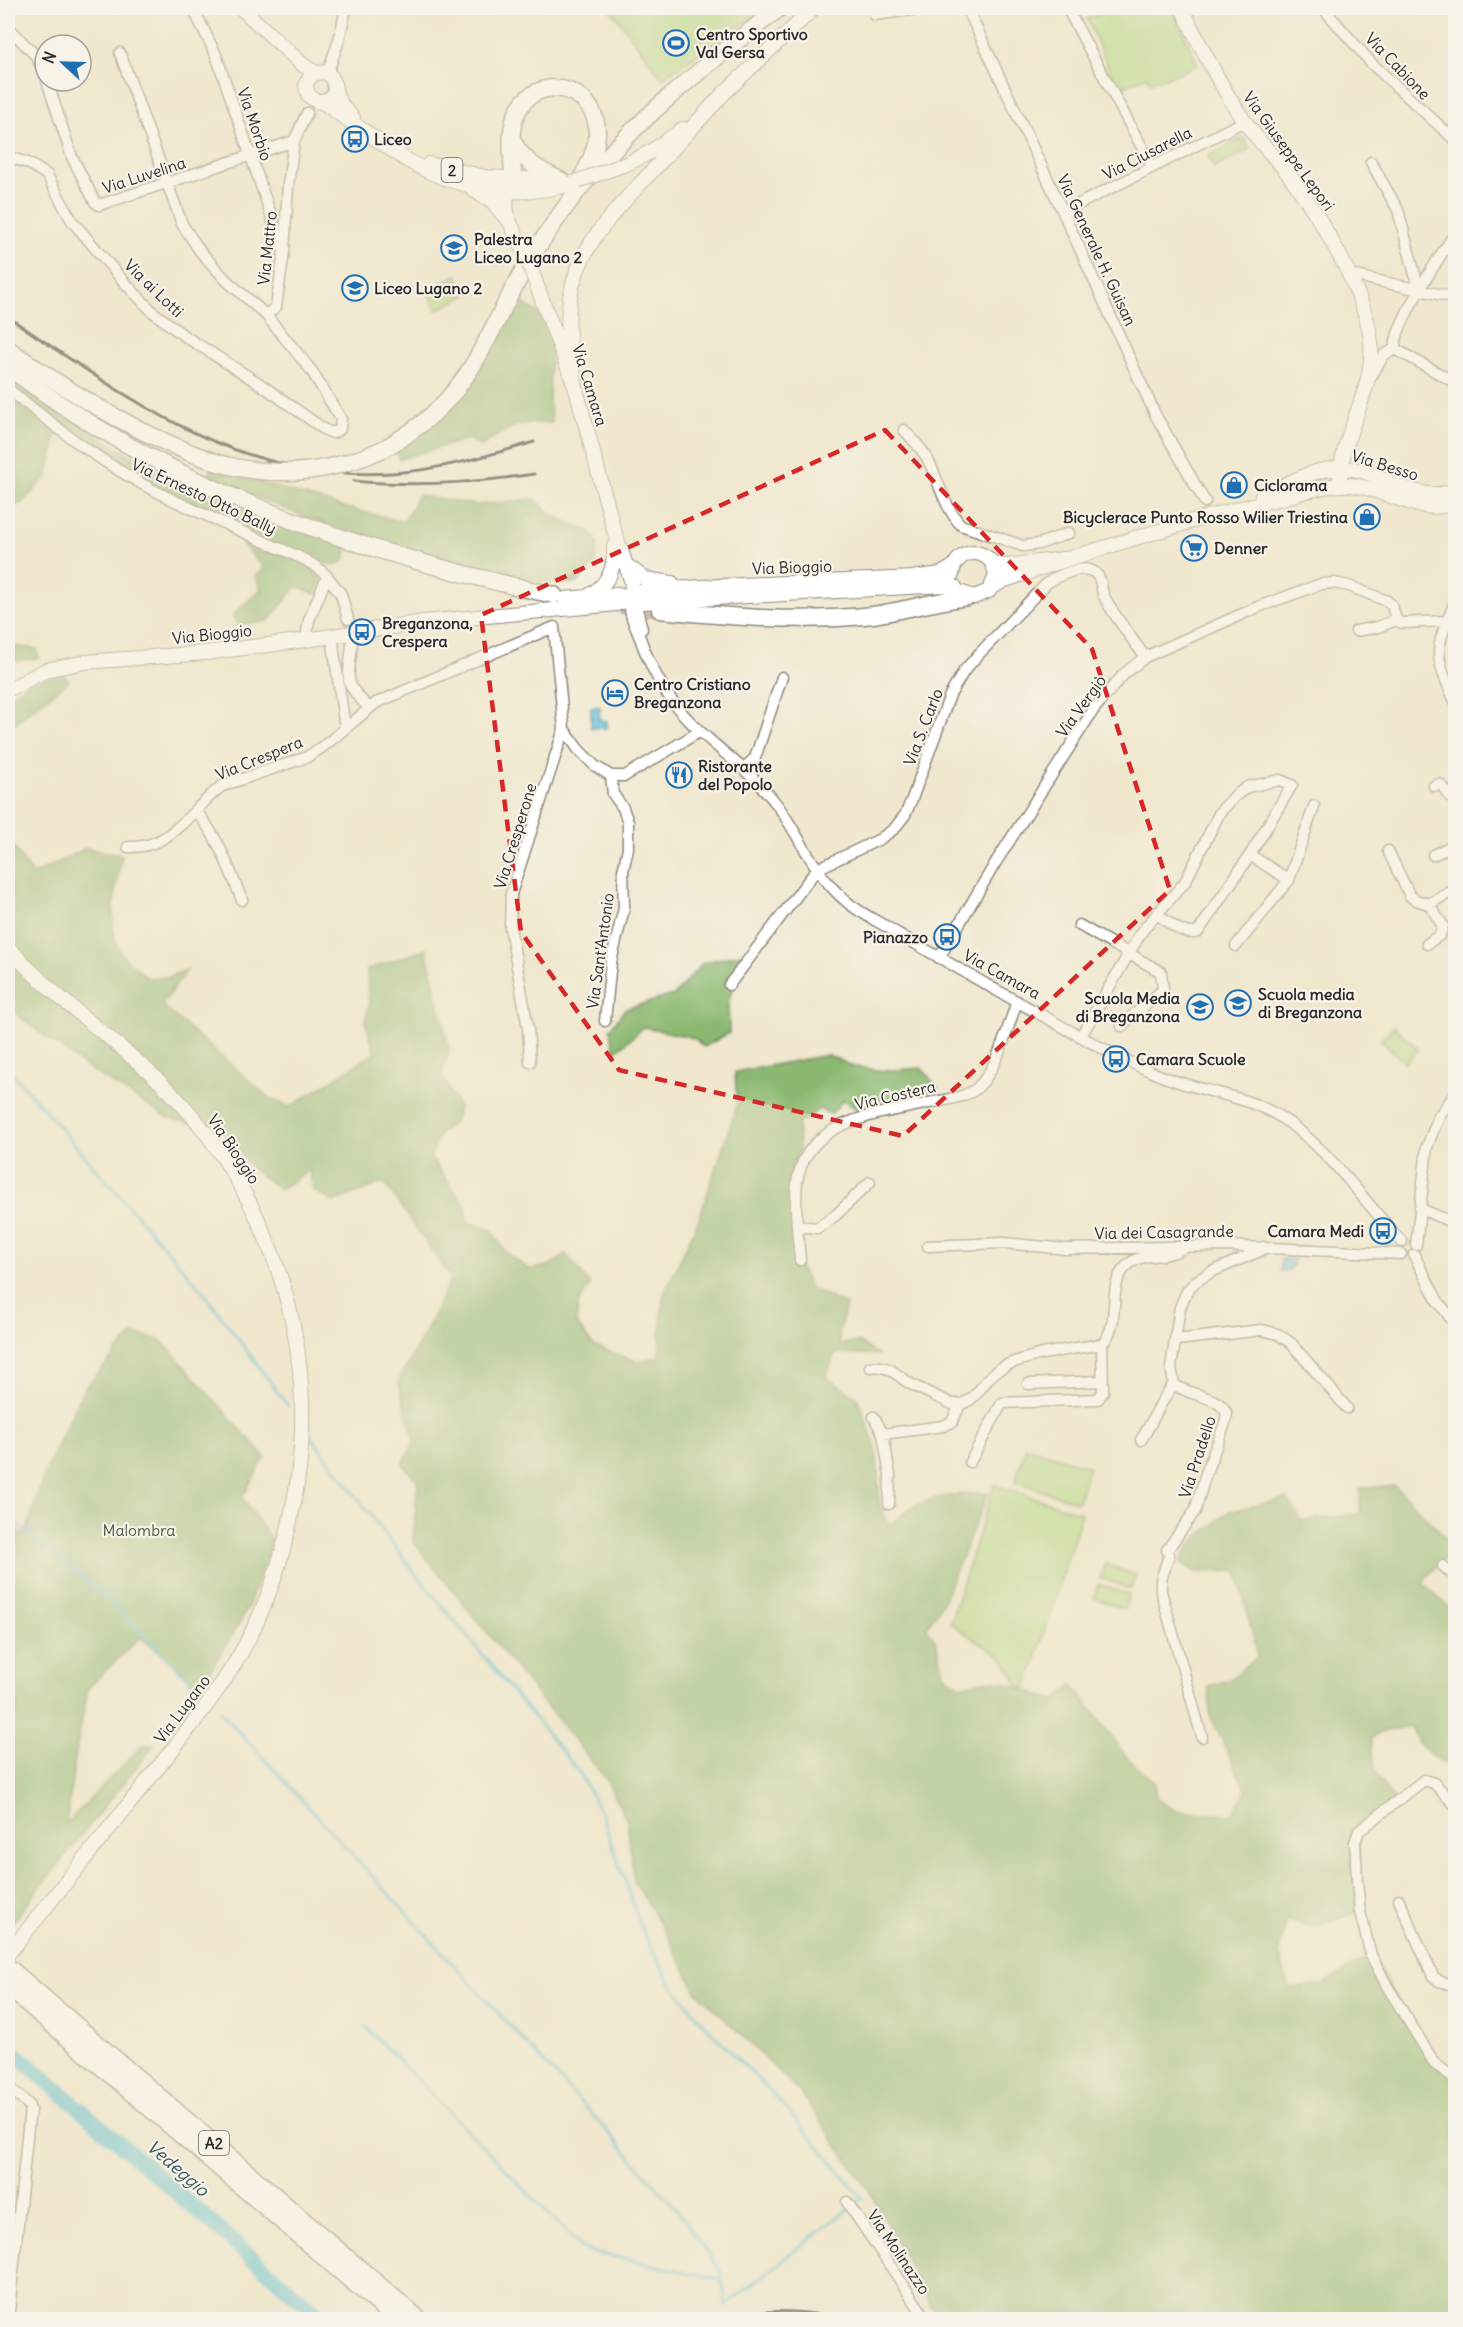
<svg xmlns="http://www.w3.org/2000/svg" width="1463" height="2327" font-family="Delius,sans-serif">
  <style>
    .green { fill: #b0d984; stroke: #6e8258; stroke-width: 1.5 }
    .forest { fill: #8cb972; stroke: #5c724e; stroke-width: 1.5 }
    .water { fill: #5bc1d9; stroke: #437682; stroke-width: 1.5 }
    .lines { fill: none; stroke-linecap: round; stroke-linejoin: round }
    .stream { stroke: #5bc1d9; stroke-width: 3 }
    .river { stroke: #5bc1d9; stroke-width: 16 }
    .highway-tunnel { stroke: #c9c1ad; stroke-width: 16; stroke-dasharray: 16 8; stroke-linecap: butt }
    .minor-casing { stroke: #8e897c; stroke-width: 13 }
    .major-casing { stroke: #8e897c; stroke-width: 16 }
    .highway-casing { stroke: #8e897c; stroke-width: 19 }
    .minor { stroke: #fff; stroke-width: 10 }
    .major { stroke: #fff; stroke-width: 14 }
    .highway { stroke: #fff; stroke-width: 16 }
    .rail { stroke: #2b2b2b; stroke-width: 3 }
    .major-bridge-casing { stroke: #8e897c; stroke-width: 16; stroke-linecap: butt }
    .highway-bridge-casing { stroke: #8e897c; stroke-width: 19; stroke-linecap: butt }
    .major-bridge { stroke: #fff; stroke-width: 14 }
    .highway-bridge { stroke: #fff; stroke-width: 16 }
    .marked { fill: none; stroke: #d62828; stroke-width: 4.5; stroke-dasharray: 12 8; stroke-linejoin: round }
    .labels { text-anchor: middle; dominant-baseline: central; stroke-width: 4.5; stroke-linejoin: round; paint-order: stroke }
    .shield { fill: #f7f3e8; stroke: #686764; stroke-width: 1.5 }
    .shield-label { font-size: 15px; font-weight: bold; fill: #2b2b2b }
    .poi-label { font-size: 16px; font-weight: bold; fill: #2b2b2b; stroke: #f7f3e8; text-anchor: start }
    .street-label { font-size: 16px; fill: #2b2b2b; stroke: #f7f3e8 }
    .park-label { font-size: 16px; fill: #4c5641; stroke: #f7f3e8 }
    .water-label { font-size: 18px; font-style: italic; fill: #39585f; stroke: #f7f3e8 }
  </style>
  <rect width="100%" height="100%" fill="#f7f3e8"/>
  <filter id="ink" filterUnits="userSpaceOnUse"><feTurbulence type="fractalNoise" baseFrequency=".0167" numOctaves="2"/><feDisplacementMap in="SourceGraphic" scale="12" xChannelSelector="R" yChannelSelector="G"/><feConvolveMatrix kernelMatrix="1 2 1 2 8 2 1 2 1" color-interpolation-filters="sRGB"/></filter>
  <filter id="wash" filterUnits="userSpaceOnUse"><feTurbulence type="fractalNoise" baseFrequency=".008" numOctaves="4" result="noise"/><feDisplacementMap in="SourceGraphic" scale="24" xChannelSelector="R" yChannelSelector="G"/><feGaussianBlur stdDeviation="1.35" result="paint"/><feColorMatrix in="noise" values="0 0 0 0 0 0 0 0 0 0 0 0 0 0 0 0 0 1.4 0 .05"/><feComposite in="paint" operator="in"/></filter>
  <g filter="url(#wash)">
    <rect width="100%" height="100%" fill="#f0e7ce"/>
    <path class="green" d="M610 8H769L662 78Z
      M1113 8H1172L1198 65 1151 83 1147 76 1118 89 1087 19Z
      M1243 138 1250 149 1214 168 1208 156Z
      M457 275 467 295 437 310 427 290Z
      M1394 1026 1418 1049 1405 1063 1381 1040Z
      M1026 1447 1089 1467 1078 1502 1015 1482Z
      M994 1485 1082 1513 1027 1686H1019L1003 1658 950 1623Z
      M1105 1564 1136 1575 1131 1589 1100 1578Z
      M1098 1584 1129 1595 1124 1609 1094 1598Z"/>
    <path class="forest" d="M516 300 538 312 551 346 549 402 552 423C517 421 510 427 481 446L468 439 399 459 397 449 442 417Z
      M8 371C54 405 101 441 152 467 215 499 281 524 347 547L345 559 337 565 305 561 321 579 315 594 297 586 268 621 237 625 233 615 261 589 255 576 264 568 242 544 241 531 162 495 57 429 48 475 22 503 8 508Z
      M212 468 339 506 404 522 418 495 476 505 534 499 554 516 579 528 589 531 598 542 595 563 577 583C524 585 472 570 421 555 348 533 277 509 208 475Z
      M8 646 37 649 39 658 8 662Z
      M62 673 69 681 8 728V698L27 684Z
      M8 839 33 875 86 848 122 855C117 882 105 926 120 952 126 961 139 970 147 978L168 977 187 970 162 1005 269 1098 290 1107 375 1053 365 1021 369 1006 367 970 426 949 449 1049 442 1075 459 1108 454 1122 440 1133 430 1157 466 1207 467 1222 492 1230C502 1251 510 1258 531 1270L551 1265 566 1254 590 1285 579 1301 576 1323 594 1346 638 1362 659 1356 663 1297 699 1219 737 1105 735 1072 828 1055 854 1067 885 1071 922 1068 939 1090 875 1101 861 1112 843 1100 831 1114 819 1109 798 1124 799 1150 792 1168 795 1257 810 1288 846 1305 840 1330 839 1344 859 1342 878 1355 835 1353 826 1378 857 1397 876 1447 880 1507 889 1526C919 1496 947 1494 988 1493L942 1604 926 1629 935 1639 945 1675 960 1686C999 1673 1018 1687 1054 1701L1073 1685 1129 1760 1155 1783 1156 1799 1177 1811 1232 1815 1246 1790 1210 1715 1209 1686 1231 1679 1258 1656 1237 1571 1196 1572 1180 1562 1191 1543 1230 1511 1288 1498 1301 1521 1360 1514V1488L1395 1486 1455 1547 1422 1582 1455 1613V1748L1444 1764 1418 1743 1411 1726 1383 1732 1371 1738C1372 1767 1376 1780 1396 1801L1359 1831 1360 1912 1313 1927 1287 1920 1279 1952 1289 1989 1324 1984 1371 1955 1423 2047 1455 2079V2319H938L870 2192 800 2092 696 1991 666 1933 634 1881 627 1821 606 1779 413 1541 418 1481 402 1464 415 1442 398 1382 423 1337 451 1278 384 1182 334 1202 313 1190 309 1170 280 1189 252 1169 225 1132 166 1117 83 1065 8 1008Z
      M744 953 728 1002 729 1033 704 1047 694 1038 644 1027 615 1052 610 1029 625 1009 674 995 703 963Z
      M133 1334 161 1340 265 1457 242 1498 272 1541 247 1610 201 1686 140 1637 88 1688 77 1745 66 1824 143 1745H154L8 1927V1723L18 1707 8 1699V1525L25 1535 45 1472 84 1389Z"/>
    <path class="water" d="M591 707H600L599 720 607 721 606 728H591Z
      M1281 1259H1294V1265L1289 1271H1280Z"/>
    <g class="lines">
      <path class="stream" d="M8 1068 201 1289 288 1406
        M8 1517 102 1593 202 1693
        M220 1711 620 2145 678 2211 720 2271 726 2305 862 2198 785 2107 700 2020 670 1982 644 1935 601 1813 579 1772 414 1572 309 1434
        M366 2027 582 2248 595 2253 720 2279"/>
      <path class="river" d="M8 2047 324 2320"/>
    </g>
  </g>
  <g filter="url(#ink)">
    <g class="lines">
      <path class="highway-tunnel" d="M620 606 660 610"/>
      <g class="minor-casing">
        <path id="minor" d="M193 8 216 55 282 247
          M967 8 1063 212 1156 416 1205 502
          M1067 8 1152 166
          M1323 8 1373 65 1456 141
          M875 15 924 8
          M8 27 37 57 45 75
          M120 53 182 224 200 251 226 280 266 315
          M327 74 339 40 346 8
          M47 81 72 157 95 202 99 205 294 141
          M8 157 28 163 47 175 72 221 125 283 153 312 183 335 260 384 325 430 333 433 340 429 341 419 311 370 266 315 276 307 284 252 288 185 294 141 307 113
          M1371 162 1398 210 1419 290
          M1063 212 1245 121
          M1350 278 1356 276 1456 298
          M1395 349C1394 324 1440 256 1456 232
          M1395 349 1456 383
          M1369 380 1384 355 1395 349
          M8 389C57 428 106 467 163 495 197 512 233 527 267 543 287 552 312 560 327 576L309 620 306 640
          M904 430C913 440 922 448 928 460 939 481 944 507 961 525L1023 546 1039 544 1069 533
          M327 576 341 594 348 619
          M631 598C627 612 635 625 640 638 664 705 690 723 741 767 758 782 775 799 786 818 805 848 819 879 847 902 860 913 877 921 892 930 926 950 961 970 996 990 1050 1019 1102 1051 1159 1075 1197 1091 1241 1094 1277 1115 1328 1146 1362 1200 1402 1242
          M631 598 636 605 642 629
          M1456 600C1434 651 1433 653 1456 703
          M1356 631 1378 627 1396 620
          M332 637 345 728
          M352 644C349 682 341 679 369 708
          M743 769 755 758 782 677
          M1434 786 1439 784C1447 788 1447 798 1456 801
          M195 810C218 836 229 868 242 900
          M128 847C172 849 190 810 222 786L307 757 324 746 376 703 554 627 564 729 578 749 595 766 611 776H625L699 732
          M1388 851 1410 896 1416 900 1429 904 1456 889
          M1433 855 1456 844
          M1157 914C1169 922 1183 937 1198 932L1250 855
          M1079 925 1161 972 1163 989C1151 1003 1134 1012 1122 1026
          M1427 944 1440 935 1443 926 1429 904
          M1236 946 1289 880
          M939 958 996 862 1094 709 1124 674 1145 657 1258 607 1321 584 1334 583 1349 586 1387 601 1392 605 1396 620 1402 623 1446 621
          M729 985 817 869 880 839 894 829 905 815 912 799 950 695 964 671 978 655 1047 583C1058 576 1083 563 1095 573 1102 578 1101 587 1103 594 1110 611 1134 641 1145 657
          M605 1021 611 962 624 908 623 871 628 848V822L623 808 613 794 611 776
          M1081 1036 1142 931 1185 882 1220 812 1235 796 1247 787 1280 780 1292 785 1250 855 1289 880 1314 806
          M530 1062 528 1028 510 927 511 894 564 729
          M1421 1209 1456 1224
          M798 1226 817 1228 836 1215 870 1182
          M1416 1245 1427 1147 1439 1116 1456 1093
          M928 1246 1003 1243 1066 1249 1223 1246 1401 1254
          M1414 1255 1437 1300 1456 1325
          M800 1260C798 1235 794 1207 797 1182 807 1118 878 1115 929 1103 943 1100 966 1098 977 1088 997 1070 1008 1027 1017 1001
          M1177 1340 1262 1330 1278 1334 1291 1343 1347 1408
          M870 1367C889 1364 896 1375 909 1383 923 1391 938 1397 952 1404 976 1407 981 1381 998 1370 1022 1354 1074 1349 1102 1344 1124 1322 1103 1284 1130 1263 1145 1251 1167 1261 1187 1245
          M1028 1384 1102 1381
          M1174 1384C1189 1397 1219 1394 1227 1414L1225 1423 1206 1473 1195 1511 1167 1550 1169 1555 1161 1580V1591L1202 1737
          M874 1417 883 1434 943 1426 952 1422 960 1405
          M883 1434 890 1475 889 1504
          M1141 1440C1153 1422 1160 1401 1174 1384L1171 1367 1180 1307 1187 1291 1195 1282 1211 1272 1260 1251 1263 1247
          M970 1462 1002 1403 1098 1399 1103 1392 1102 1344
          M1443 1566 1456 1577
          M1456 1806 1434 1783 1424 1780 1359 1831 1355 1842 1357 1881 1360 1912 1371 1955 1387 1986 1435 2064 1456 2079
          M1399 1900 1433 1976 1439 1981 1456 1986
          M8 2086 28 2104 30 2109 8 2320
          M847 2202 927 2320"/>
      </g>
      <g class="major-casing">
        <path id="major" d="M241 8 303 65 316 73
          M1182 8C1200 46 1219 84 1243 119 1257 140 1275 157 1290 176 1318 214 1368 296 1371 343 1375 393 1339 435 1340 485
          M335 92 330 99 318 102 309 96C307 91 305 87 307 82 309 78 313 74 318 73 337 69 333 90 338 99 342 106 347 112 353 118
          M720 97 814 8
          M322 102 405 159C455 189 517 201 573 183
          M629 163 652 151 683 129
          M429 164 485 177 561 181
          M511 184C498 209 514 230 525 253
          M473 190 492 201 506 218
          M537 286 576 389 614 530 632 583 631 598
          M576 389C572 359 565 328 570 298 578 244 619 207 654 169 678 143 702 117 726 91
          M1262 496C1286 485 1313 468 1340 468 1380 467 1414 507 1456 490
          M1071 558C1139 537 1208 515 1278 499 1298 494 1319 486 1340 485 1380 482 1414 518 1456 503
          M626 565 645 579 672 583
          M952 575C954 552 980 545 993 564L1006 566 1071 558 1005 580 992 587
          M960 592 974 597 989 591 996 576 993 564
          M590 595C609 583 615 569 614 546
          M565 599 618 594 644 602 944 585 955 587
          M8 690 46 670 85 662 205 653 306 640 424 622 617 604C627 602 635 591 645 591 734 583 823 583 912 578L941 574 953 567
          M8 947C68 1015 151 1059 206 1133 260 1205 295 1294 301 1384 308 1475 282 1586 235 1663 206 1710 171 1751 137 1794 94 1847 51 1901 8 1954"/>
      </g>
      <g class="highway-casing">
        <path id="highway" d="M513 141C524 163 541 171 562 181
          M513 179C513 159 508 134 516 115 534 70 598 86 597 133 597 149 589 163 583 176
          M8 349C71 394 141 436 215 462
          M8 367C168 489 359 553 554 595
          M383 449C471 401 480 345 526 266 540 242 556 220 572 198 631 123 705 65 780 8
          M660 610C731 617 802 623 873 615 905 610 936 601 968 597
          M8 1967 420 2320
          M8 1987 397 2320"/>
      </g>
      <use href="#minor" class="minor"/>
      <use href="#major" class="major"/>
      <use href="#highway" class="highway"/>
      <path class="rail" d="M8 317C129 398 236 483 392 473 440 470 487 456 534 442
        M354 481C415 487 474 483 534 474
        M715 2320C757 2309 801 2309 843 2320"/>
      <g class="major-bridge-casing">
        <path id="major-bridge" d="M578 181 629 163
          M525 253 537 286"/>
      </g>
      <g class="highway-bridge-casing">
        <path id="highway-bridge" d="M215 462C272 479 329 474 383 449"/>
      </g>
      <use href="#major-bridge" class="major-bridge"/>
      <use href="#highway-bridge" class="highway-bridge"/>
    </g>
  </g>
  <path d="M0 0H1463V2327H0ZM885 430 1092 649 1170 890 903 1136 619 1070 521 932 481 615Z" fill="#f0e7ce" fill-opacity=".55" fill-rule="evenodd"/>
  <path class="marked" d="M885 430 1092 649 1170 890 903 1136 619 1070 521 932 481 615Z"/>
  <defs>
    <g id="stadium-ring" transform="scale(1.35)"><circle r="9.5" fill="#f7f3e8" stroke="#1f6fb2" stroke-width="1.5"/><path d="M0-5a6.5 5 0 1 0 0 10a6.5 5 0 1 0 0-10ZM-3.5-1.8h7v3.6h-7Z" fill="#1f6fb2"/></g>
    <g id="bus-ring" transform="scale(1.35)"><circle r="9.5" fill="#f7f3e8" stroke="#1f6fb2" stroke-width="1.5"/><path d="M-5-6H5V4H4V6H2V4H-2V6H-4V4H-5ZM-3.5-4V0h7V-4ZM-3.5 1.2v1.5H-2V1.2ZM2 1.2v1.5H3.5V1.2Z" fill="#1f6fb2"/></g>
    <g id="school-ring" transform="scale(1.35)"><circle r="9.5" fill="#f7f3e8" stroke="#1f6fb2" stroke-width="1.5"/><path d="M0-5L7-2L0 1L-7-2ZM-4 1L0 2.5L4 1V4Q0 6-4 4Z" fill="#1f6fb2"/></g>
    <g id="shop-ring" transform="scale(1.35)"><circle r="9.5" fill="#f7f3e8" stroke="#1f6fb2" stroke-width="1.5"/><path d="M-5-2.5h2.3a2.7 3.5 0 0 1 5.4 0H5L5.5 6h-11ZM-1.5-2.5h3a1.5 2.3 0 0 0-3 0Z" fill="#1f6fb2"/></g>
    <g id="supermarket-ring" transform="scale(1.35)"><circle r="9.5" fill="#f7f3e8" stroke="#1f6fb2" stroke-width="1.5"/><path d="M-6-5.5h2.5l.6 2H6L4.5 2H-2.5L-4.4-4H-6ZM-1.5 3.2a1.3 1.3 0 1 0 .1 0ZM3 3.2a1.3 1.3 0 1 0 .1 0Z" fill="#1f6fb2"/></g>
    <g id="hotel-ring" transform="scale(1.35)"><circle r="9.5" fill="#f7f3e8" stroke="#1f6fb2" stroke-width="1.5"/><path d="M-6-4.5h1.5V1H6V5H4.5V3h-9V5H-6ZM-4 0a1.8 1.8 0 1 1 3.6 0ZM.5 0V-2.5h3Q6-2.5 6 0Z" fill="#1f6fb2"/></g>
    <g id="restaurant-ring" transform="scale(1.35)"><circle r="9.5" fill="#f7f3e8" stroke="#1f6fb2" stroke-width="1.5"/><path d="M-5-6h1v4h1v-4h1v4h1v-4h1v5L-1.5 .5V6h-2V.5L-5-1ZM5-6V6H3V1.5H1.5Q1.5-4 5-6Z" fill="#1f6fb2"/></g>
  </defs>
  <g fill-rule="evenodd">
    <use href="#stadium-ring" x="676" y="43"/>
    <use href="#bus-ring" x="355" y="139"/>
    <use href="#school-ring" x="454" y="248"/>
    <use href="#school-ring" x="355" y="288"/>
    <use href="#shop-ring" x="1234" y="485"/>
    <use href="#shop-ring" x="1367" y="517"/>
    <use href="#supermarket-ring" x="1194" y="548"/>
    <use href="#bus-ring" x="362" y="632"/>
    <use href="#hotel-ring" x="615" y="693"/>
    <use href="#restaurant-ring" x="679" y="775"/>
    <use href="#bus-ring" x="947" y="937"/>
    <use href="#school-ring" x="1238" y="1003"/>
    <use href="#school-ring" x="1200" y="1007"/>
    <use href="#bus-ring" x="1116" y="1059"/>
    <use href="#bus-ring" x="1383" y="1231"/>
  </g>
  <g class="labels">
    <g class="shield">
      <rect x="441.5" y="158" width="21" height="24" rx="4.5"/>
      <rect x="199" y="2131" width="30" height="24" rx="4.5"/>
    </g>
    <g class="shield-label">
      <text x="452" y="170">2</text>
      <text x="214" y="2143">A2</text>
    </g>
    <g class="poi-label">
      <text x="696" y="34">Centro Sportivo<tspan x="696" dy="18">Val Gersa</tspan></text>
      <text x="374" y="139">Liceo</text>
      <text x="474" y="239">Palestra<tspan x="474" dy="18">Liceo Lugano 2</tspan></text>
      <text x="374" y="288">Liceo Lugano 2</text>
      <text x="1254" y="485">Ciclorama</text>
      <text x="1348" y="517" text-anchor="end">Bicyclerace Punto Rosso Wilier Triestina</text>
      <text x="1214" y="548">Denner</text>
      <text x="382" y="623">Breganzona,<tspan x="382" dy="18">Crespera</tspan></text>
      <text x="634" y="684">Centro Cristiano<tspan x="634" dy="18">Breganzona</tspan></text>
      <text x="698" y="766">Ristorante<tspan x="698" dy="18">del Popolo</tspan></text>
      <text x="928" y="937" text-anchor="end">Pianazzo</text>
      <text x="1258" y="994">Scuola media<tspan x="1258" dy="18">di Breganzona</tspan></text>
      <text x="1180" y="998" text-anchor="end">Scuola Media<tspan x="1180" dy="18">di Breganzona</tspan></text>
      <text x="1136" y="1059">Camara Scuole</text>
      <text x="1364" y="1231" text-anchor="end">Camara Medi</text>
    </g>
    <g class="street-label">
      <text transform="translate(1398 66) rotate(46)">Via Cabione</text>
      <text transform="translate(255 124) rotate(71)">Via Morbio</text>
      <text transform="translate(1289 151) rotate(54)">Via Giuseppe Lepori</text>
      <text transform="translate(1147 153) rotate(-27)">Via Ciusarella</text>
      <text transform="translate(144 175) rotate(-18)">Via Luvelina</text>
      <text transform="translate(267 248) rotate(-84)">Via Mattro</text>
      <text transform="translate(1097 250) rotate(65)">Via Generale H. Guisan</text>
      <text transform="translate(154 288) rotate(44)">Via ai Lotti</text>
      <text transform="translate(590 385) rotate(73)">Via Camara</text>
      <text transform="translate(1385 465) rotate(17)">Via Besso</text>
      <text transform="translate(204 496) rotate(25)">Via Ernesto Otto Bally</text>
      <text transform="translate(792 567) rotate(-2)">Via Bioggio</text>
      <text transform="translate(212 634) rotate(-6)">Via Bioggio</text>
      <text transform="translate(1081 706) rotate(-54)">Via Vergiò</text>
      <text transform="translate(923 727) rotate(-69)">Via S. Carlo</text>
      <text transform="translate(259 758) rotate(-22)">Via Crespera</text>
      <text transform="translate(515 836) rotate(-73)">Via Cresperone</text>
      <text transform="translate(600 951) rotate(-82)">Via Sant'Antonio</text>
      <text transform="translate(1002 974) rotate(29)">Via Camara</text>
      <text transform="translate(895 1095) rotate(-13)">Via Costera</text>
      <text transform="translate(234 1149) rotate(56)">Via Bioggio</text>
      <text transform="translate(1164 1232) rotate(-1)">Via dei Casagrande</text>
      <text transform="translate(1197 1457) rotate(-72)">Via Pradello</text>
      <text transform="translate(182 1709) rotate(-53)">Via Lugano</text>
      <text transform="translate(899 2252) rotate(56)">Via Molinazzo</text>
    </g>
    <g class="park-label">
      <text x="139" y="1530">Malombra</text>
    </g>
    <g class="water-label">
      <text transform="translate(178 2168) rotate(41)">Vedeggio</text>
    </g>
  </g>
  <rect width="1463" height="2327" fill="none" stroke="#f7f3e8" stroke-width="30"/>
  <g transform="translate(63 63) rotate(292)"><circle r="28" fill="#f7f3e8" stroke="#a5a39c" stroke-width="1.5"/>
  <path d="M0-4.5L10 22L0 15L-10 22Z" fill="#1f6fb2"/>
  <text y="-9" font-size="16" font-weight="bold" text-anchor="middle" fill="#2b2b2b">N</text>
  </g>
</svg>
